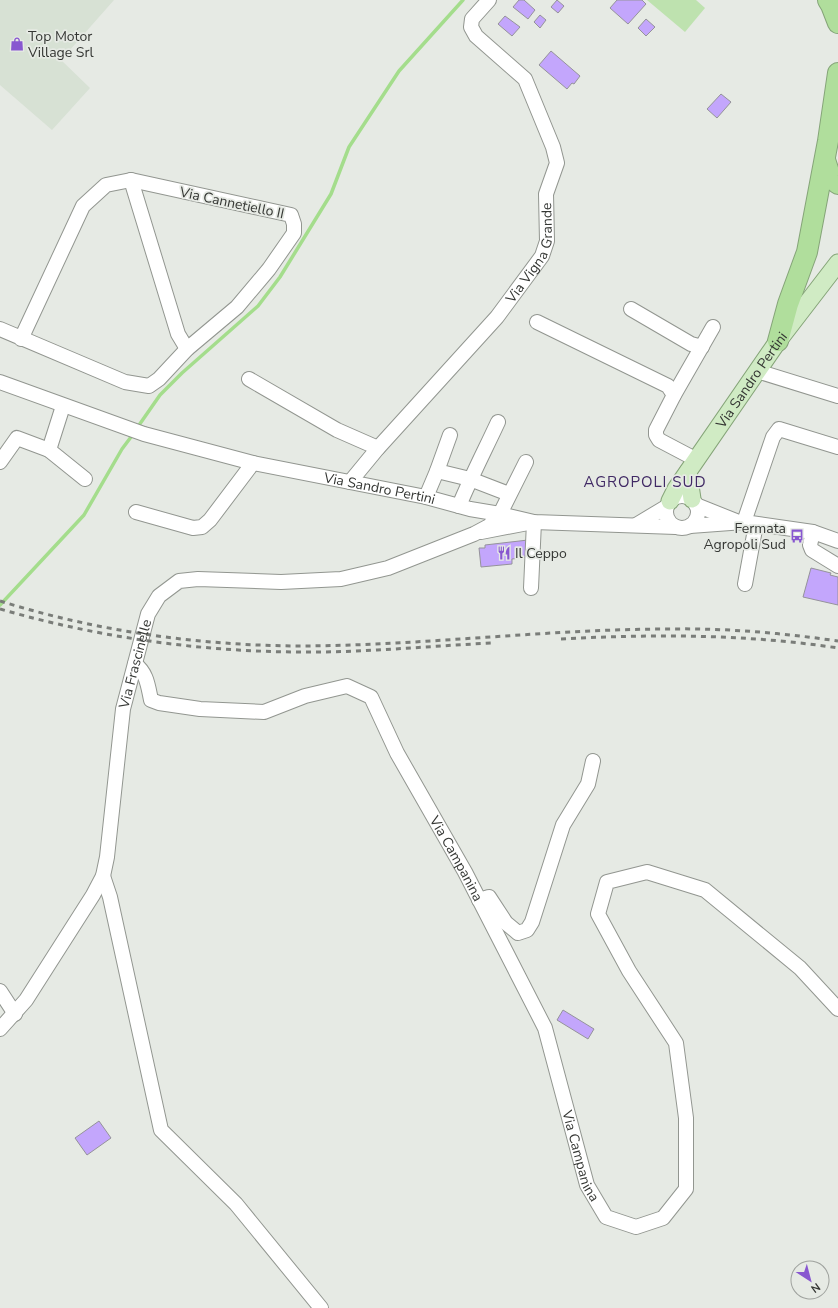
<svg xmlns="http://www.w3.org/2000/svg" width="838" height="1308" font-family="'Nunito Sans',sans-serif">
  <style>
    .built { fill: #d7e1d4 }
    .green { fill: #bee2af }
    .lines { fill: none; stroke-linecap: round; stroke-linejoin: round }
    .stream { stroke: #a4dd8c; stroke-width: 3.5 }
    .building { fill: #c3a6fc; stroke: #95939a }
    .minor-casing { stroke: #929690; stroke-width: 16 }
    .major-casing { stroke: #85a478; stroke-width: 19 }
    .highway-casing { stroke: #85a478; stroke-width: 22 }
    .minor { stroke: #fff; stroke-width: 14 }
    .major { stroke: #d0ebc4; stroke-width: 17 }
    .highway { stroke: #b0de9c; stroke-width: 20 }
    .rail { stroke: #7a7d79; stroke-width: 3; stroke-dasharray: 5 5; stroke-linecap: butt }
    .labels { text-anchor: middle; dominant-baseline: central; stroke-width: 3.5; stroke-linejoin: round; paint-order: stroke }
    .poi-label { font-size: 14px; fill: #353734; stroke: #e6eae4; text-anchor: start }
    .street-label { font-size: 14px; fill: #353734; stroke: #e6eae4 }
    .neighbourhood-label { font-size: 15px; letter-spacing: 1px; fill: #402964; stroke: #e6eae4 }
  </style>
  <rect width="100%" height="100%" fill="#e6eae4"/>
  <path class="built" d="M0 0H114L61 60 90 88 52 130 0 85Z"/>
  <path class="green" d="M647 0H696L705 8 685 32Z"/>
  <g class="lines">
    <path class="stream" d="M137 428 160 395 182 373 258 306 280 277 331 194 349 147 399 71 463 0
      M0 605 84 515 122 449 134 433"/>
  </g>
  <path class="building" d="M519 0H524L535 10 528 19 513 7Z
    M557 0 564 6 558 13 551 7Z
    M617 0H642L646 4 628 24 610 8Z
    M540 15 546 20 540 28 534 22Z
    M505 16 520 27 512 36 498 24Z
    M646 19 655 27 646 36 638 28Z
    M551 51 580 76 574 84 572 83 567 89 539 65Z
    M721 94 731 102 717 118 707 109Z
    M528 540 530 557 512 559V564L481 567 479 548H485V545Z
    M811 568 831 573 830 575 838 577V605L803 597Z
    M563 1010 594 1029 588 1039 557 1020Z
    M99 1121 111 1138 87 1155 75 1138Z"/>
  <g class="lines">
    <g class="minor-casing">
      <g id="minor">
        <path d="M131 180 178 334 187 349"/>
        <path d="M631 309 691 344 702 347"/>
        <path d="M537 322 668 386 674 395"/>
        <path d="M0 329 125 382 149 386 159 379 187 349 237 307 269 269 294 233V224L291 215 131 180 106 185 83 206 21 339"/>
        <path d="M757 371 838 396"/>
        <path d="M249 379 337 430 378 448"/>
        <path id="s1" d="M0 382 144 434 253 463 426 497 470 509 500 514 534 522 676 527"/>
        <path d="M63 406 49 450 85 479"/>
        <path d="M697 460 659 440 656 435V430L674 395 713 327"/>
        <path d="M0 462 17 438 49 450"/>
        <path d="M437 471 470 479 509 494"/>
        <path id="s2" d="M350 482 378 448 497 317 542 256 547 241 546 194 557 163 553 147 525 79 476 36 471 27 472 19 489 0"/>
        <circle cx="682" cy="512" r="16"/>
        <path d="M426 497 437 471 450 435"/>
        <path d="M696 505 736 521"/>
        <path d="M459 506C471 477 485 450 498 422"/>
        <path d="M136 512 193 528 202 527 210 520 253 463"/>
        <path d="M744 522 773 437 779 429 838 447"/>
        <path d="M636 525 666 507"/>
        <path d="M690 526 744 522 813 532 838 541"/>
        <path d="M481 532 528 523"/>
        <path d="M813 532 810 545 812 550 838 566"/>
        <path d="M745 584 756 524"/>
        <path d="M531 588 534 522"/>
        <path id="s3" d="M135 664C147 673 148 686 151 700L159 703 200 709 264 712 305 696 347 686 371 697 397 753 465 872 545 1028 587 1185 606 1217 636 1227 663 1218 686 1189V1118L676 1043 629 971 598 914 607 882 647 872 705 890 800 968 838 1009"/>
        <path d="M103 876 110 897 161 1130 236 1204 321 1308"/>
        <path d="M479 900 489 897 506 923 518 933 527 930 532 922 563 825 588 784 593 761"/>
        <path d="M0 991 15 1014"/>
        <path id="s4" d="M0 1029 26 1000 93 895 103 876 107 857 123 709 148 614 159 596 179 581 198 579 281 582 341 579 388 568 474 534 489 526 500 514 526 462"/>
      </g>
    </g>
    <g class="major-casing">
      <g id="major">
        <path d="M688 472 692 499"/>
        <path id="s5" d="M670 501 676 489 778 341 838 263"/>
      </g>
    </g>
    <g class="highway-casing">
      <path id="highway" d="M828 0 831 5 838 23
        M825 160 831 178 838 184
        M778 341 788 304 807 252 828 141 838 73"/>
    </g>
    <use href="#minor" class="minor"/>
    <use href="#major" class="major"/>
    <use href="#highway" class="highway"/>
    <path class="rail" d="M0 601C96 631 196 645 296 646 421 646 545 629 669 629 726 628 782 633 838 641
      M0 609C97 637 195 651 296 652 362 653 427 646 493 643
      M561 639C654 634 746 634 838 648"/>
  </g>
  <defs>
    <g id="shop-bare" transform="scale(1.08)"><path d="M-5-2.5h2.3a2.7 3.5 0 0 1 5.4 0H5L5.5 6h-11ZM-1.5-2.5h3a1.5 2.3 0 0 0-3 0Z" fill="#8857d0" stroke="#e6eae4" stroke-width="2.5" paint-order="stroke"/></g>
    <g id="bus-bare" transform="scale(1.08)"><path d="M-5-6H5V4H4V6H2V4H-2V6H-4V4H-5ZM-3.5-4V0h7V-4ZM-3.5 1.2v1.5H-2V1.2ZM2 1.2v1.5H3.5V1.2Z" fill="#8857d0" stroke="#e6eae4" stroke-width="2.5" paint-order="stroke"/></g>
    <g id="restaurant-bare" transform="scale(1.08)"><path d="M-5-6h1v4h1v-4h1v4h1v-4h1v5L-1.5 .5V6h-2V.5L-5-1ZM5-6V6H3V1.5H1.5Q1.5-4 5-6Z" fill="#8857d0" stroke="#e6eae4" stroke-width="2.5" paint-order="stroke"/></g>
  </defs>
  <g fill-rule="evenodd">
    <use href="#shop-bare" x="17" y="44"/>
    <use href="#bus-bare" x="797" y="536"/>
    <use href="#restaurant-bare" x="504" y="553"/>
  </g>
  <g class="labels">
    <g class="poi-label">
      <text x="28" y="36">Top Motor<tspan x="28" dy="16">Village Srl</tspan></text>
      <text x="786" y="528" text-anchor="end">Fermata<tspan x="786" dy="16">Agropoli Sud</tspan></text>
      <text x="515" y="553">Il Ceppo</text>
    </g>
    <g class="street-label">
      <text transform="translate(232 203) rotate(12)">Via Cannetiello II</text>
      <text stroke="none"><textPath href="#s2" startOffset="296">Via Vigna Grande</textPath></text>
      <text stroke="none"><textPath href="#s5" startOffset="146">Via Sandro Pertini</textPath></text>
      <text stroke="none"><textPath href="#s1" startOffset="395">Via Sandro Pertini</textPath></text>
      <text stroke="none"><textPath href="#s4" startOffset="400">Via Frascinelle</textPath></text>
      <text stroke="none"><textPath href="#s3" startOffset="451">Via Campanina</textPath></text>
      <text stroke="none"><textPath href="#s3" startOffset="775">Via Campanina</textPath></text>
    </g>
    <g class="neighbourhood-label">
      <text x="645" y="482">AGROPOLI SUD</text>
    </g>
  </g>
  <g transform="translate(810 1280) rotate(144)"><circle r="19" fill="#e6eae4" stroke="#9fa29e"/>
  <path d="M0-3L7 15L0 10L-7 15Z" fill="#8857d0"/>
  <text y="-6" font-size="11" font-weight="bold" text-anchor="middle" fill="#353734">N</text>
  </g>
</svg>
